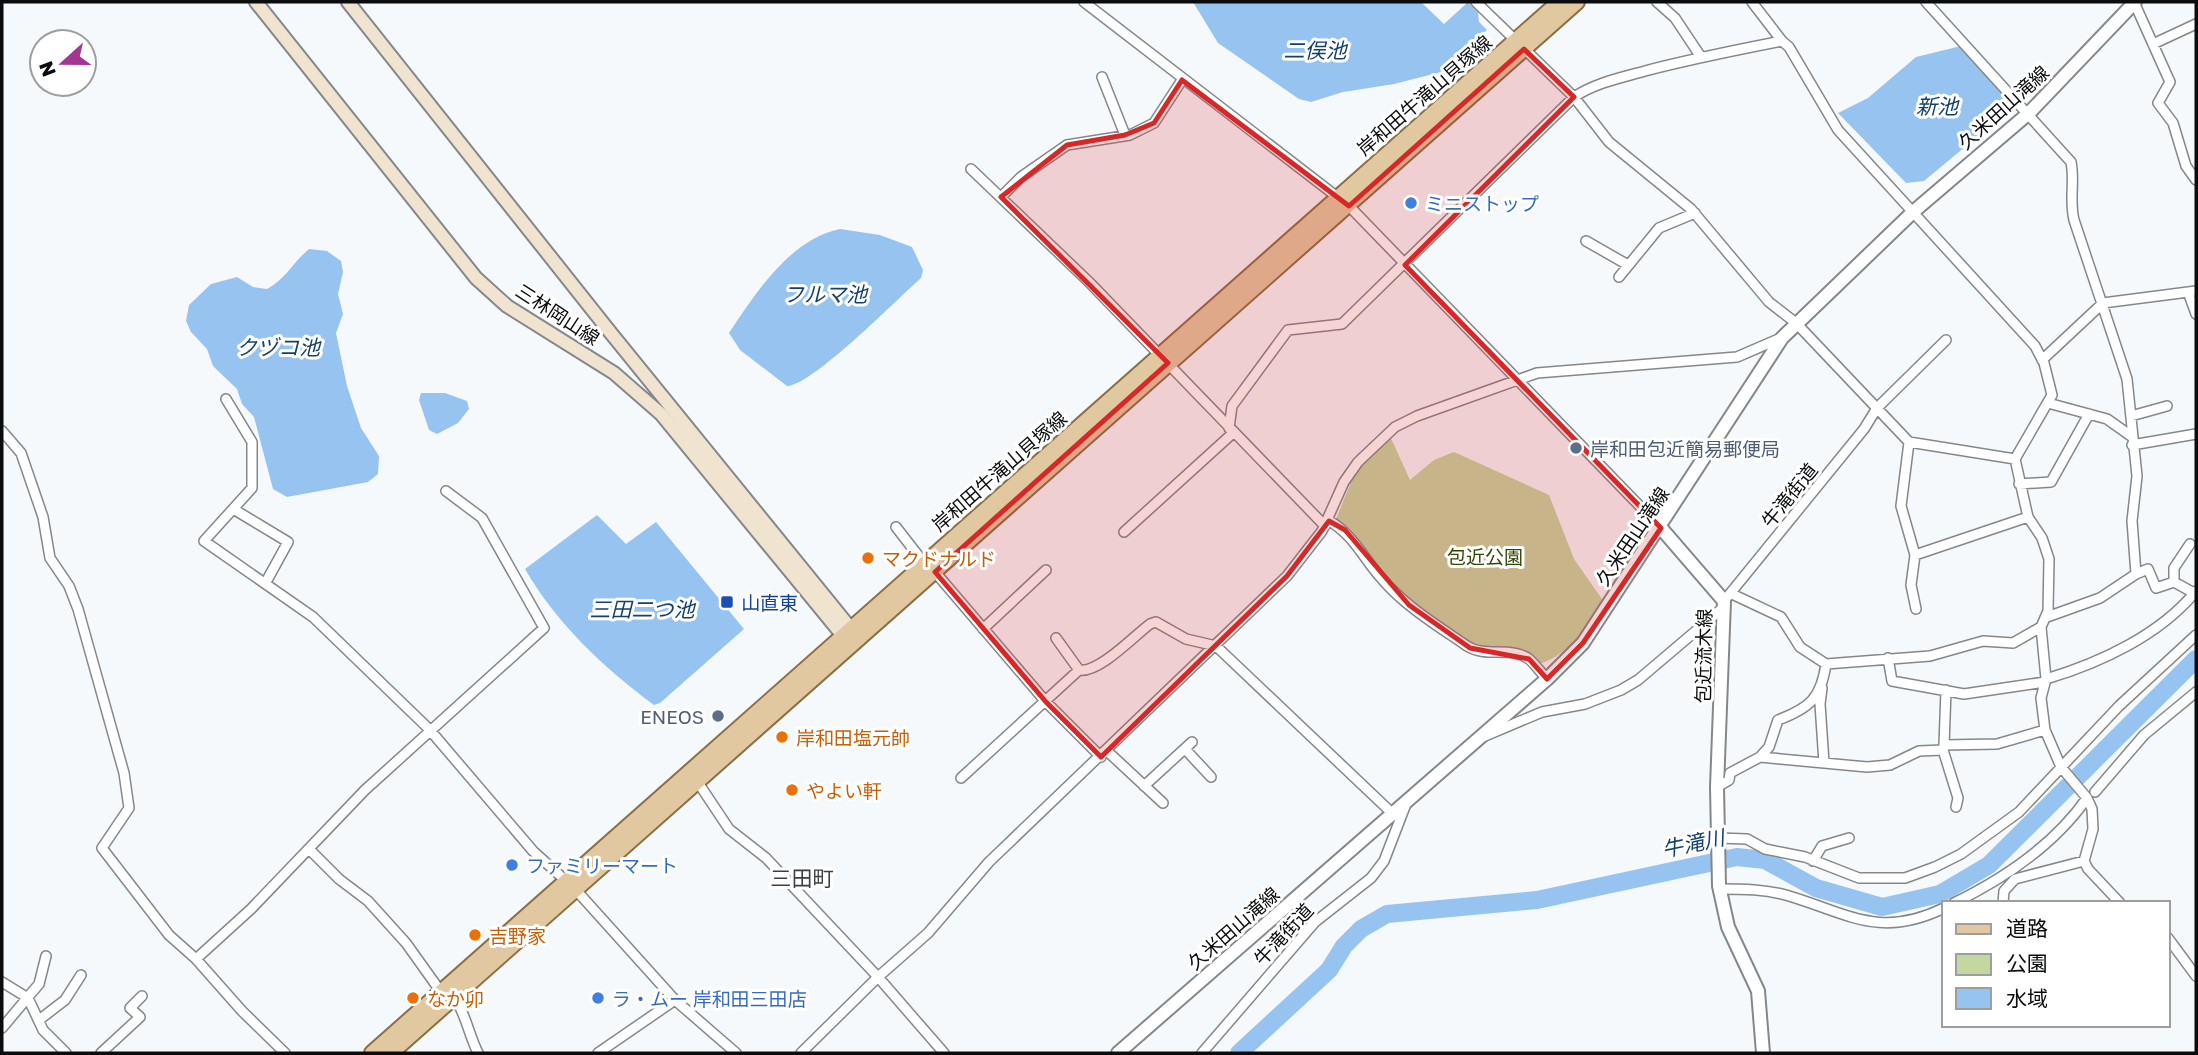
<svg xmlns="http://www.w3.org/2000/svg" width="2198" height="1055" font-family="'Golos Text','Noto Sans JP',sans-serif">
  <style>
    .green { fill: #c3d8a1 }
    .water { fill: #97c3f1 }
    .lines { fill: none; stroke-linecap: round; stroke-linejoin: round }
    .river { stroke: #97c3f1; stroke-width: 18 }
    .minor-casing { stroke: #84888b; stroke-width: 12 }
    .tertiary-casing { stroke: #84888b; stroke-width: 16 }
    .secondary-casing { stroke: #84888b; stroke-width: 16 }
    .primary-casing { stroke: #896f44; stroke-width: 18 }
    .minor { stroke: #fff; stroke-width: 9 }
    .tertiary { stroke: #fff; stroke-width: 12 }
    .secondary { stroke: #f0e4d0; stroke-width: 12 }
    .primary { stroke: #e2c8a1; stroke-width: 14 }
    .marked { fill: #d62828; fill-opacity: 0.2; stroke: #d62828; stroke-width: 5; stroke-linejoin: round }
    .shop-dot { fill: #3f7fe0; stroke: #fff; stroke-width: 2.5 }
    .service-dot { fill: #5c6f8a; stroke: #fff; stroke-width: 2.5 }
    .food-dot { fill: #e8710a; stroke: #fff; stroke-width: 2.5 }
    .transit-dot { fill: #1a4fb4; stroke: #fff; stroke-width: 2.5 }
    .labels { text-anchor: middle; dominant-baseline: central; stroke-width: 6; stroke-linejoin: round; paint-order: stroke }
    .street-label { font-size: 19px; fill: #0a0c0d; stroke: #fff }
    .shop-label { font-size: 19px; fill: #366cbe; stroke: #fff; text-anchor: start }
    .service-label { font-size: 19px; fill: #4e5e75; stroke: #fff; text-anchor: start }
    .park-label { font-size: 19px; fill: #324503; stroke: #fff }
    .food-label { font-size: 19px; fill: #c56008; stroke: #fff; text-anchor: start }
    .transit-label { font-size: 19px; fill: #164399; stroke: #fff; text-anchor: start }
    .water-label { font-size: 21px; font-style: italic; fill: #14416c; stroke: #fff }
    .neighbourhood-label { font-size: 21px; fill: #3d4043; stroke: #fff }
  </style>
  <rect width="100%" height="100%" fill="#f5f9fc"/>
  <path class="green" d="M1389 434 1410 480 1434 460 1454 452 1549 495 1574 559 1604 602C1585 629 1572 652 1540 664 1520 646 1484 653 1456 634 1430 615 1401 596 1380 572 1364 554 1358 531 1336 519L1356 470Z"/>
  <path class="water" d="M1193 2H1421L1444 24 1468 2 1478 12 1479 22 1487 30 1441 72 1394 84 1343 92 1311 102 1299 99 1218 43Z
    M1961 46 2013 101V107L1924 181 1906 183 1838 113 1868 98 1916 57Z
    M840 229 880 235 912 247 923 270 921 278C897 299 812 386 787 386L740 350 729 333C755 294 790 239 840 229Z
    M309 249 327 251 341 261 343 272 338 294 343 314 336 333 347 386 361 428 379 456 378 474 368 482 287 497 273 489 254 417 242 404 237 389 213 366 207 349 191 332 186 321 189 305 211 284 237 277 253 287 267 289C286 279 293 262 309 249Z
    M421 393H445L467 401 469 409 458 423 437 434 429 430 419 400Z
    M597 515 626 544 656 522 744 629 660 703 654 705C604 668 556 623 525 569Z"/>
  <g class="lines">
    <path class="river" d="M1239 1053 1329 970 1344 946 1361 929 1387 914 1537 900 1737 857 1765 860 1816 888 1882 907 1940 894 1989 865 2196 659"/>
    <g class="minor-casing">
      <path id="minor" d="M1084 2 1349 206 1661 528
        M1476 2 1574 97 1609 142 1691 209 1769 302 1796 323 1909 442 2015 459
        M1657 2 1675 18 1701 57
        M1752 2 1782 41
        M1926 2 2071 162C2075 182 2069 200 2074 220L2127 379 2137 476 2132 521 2136 574 2100 598 2047 617
        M2134 2 2170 82 2158 103 2173 123 2186 166 2196 180
        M2153 44 2196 24
        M1102 77 1125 135
        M971 169 1089 282 1325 526
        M1001 197 1021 177 1067 145 1130 135 1154 123 1182 80
        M1586 241 1628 265
        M1619 277 1659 228 1695 213
        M2188 292 2196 314
        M2042 360 2103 303 2196 291
        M226 399 252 442V488L204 541 313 617 429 729 533 851 576 890 675 1000 736 1053
        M2048 403 2107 419 2131 436
        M2131 416 2167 406
        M1229 428 1232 406 1288 330 1342 324 1574 97C1595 83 1620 78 1645 71 1690 59 1736 50 1782 41L1789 47 1838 130 2035 346 2044 363 2052 395 2015 459 2028 517 2042 538 2049 559 2048 611 2041 627 2046 679 2041 698 2045 730 2061 767 2087 798 2092 809 2093 829 2084 861 2088 869 2120 903
        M2 431 21 453 43 517 50 558 69 586 78 609 124 773 129 808 102 848 169 935 196 959 242 1011 285 1053
        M1909 442 1901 506 1915 555 1911 585 1916 609
        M2132 445 2196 434
        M2019 484 2051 482 2089 414
        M235 510 288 542 266 582
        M1328 520C1354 535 1363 558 1382 579 1405 606 1438 626 1467 646 1486 658 1511 646 1529 659 1535 664 1541 673 1547 679
        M896 527 924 563
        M1124 532 1233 433
        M1915 555 2028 517
        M935 572 1046 702 1101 757
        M2136 574 2148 569 2156 588 2174 582 2194 593
        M2174 582V568L2190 544
        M1732 594 1781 617 1800 647 1826 664 1930 656 1983 641 2013 643 2041 627
        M1724 601 1864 429 1877 408 1946 340
        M983 629 1046 570
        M1056 638 1079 670C1098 674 1134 636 1150 624L1156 622 1186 639 1216 646 1393 814
        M1888 658 1892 681 1964 694 2045 682
        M2046 679C2100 663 2160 635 2196 591
        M1822 688 1820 704 1824 763
        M1485 736 1542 712 1585 704 1621 690 1638 680 1724 607
        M1944 745 1946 690
        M1185 749 1211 777
        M1943 750 1958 798 1956 807
        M1107 751 1163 803
        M1760 757 1769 747 1778 720C1810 708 1821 698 1826 664
        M961 778 1079 670
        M697 781 729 829 766 858 878 977 944 1053
        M1144 786 1192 742
        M1717 787 1729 780 1730 773 1760 757 1867 767 1890 765 1919 751 1943 750 1944 745 1997 744 2045 730
        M2095 792 2144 735 2196 692
        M1718 838 1747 839 1765 849 1805 857 1859 878H1905L1935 867 1961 854 2019 812 2119 706 2196 635
        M309 849 339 879 368 901 406 943 441 992
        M1813 861 1822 846 1849 838
        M1719 889C1742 889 1766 889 1789 896 1849 914 1880 939 1944 908
        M1954 903C2005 878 2055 844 2087 798
        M2003 903 2004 891 2015 879 2084 861
        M2168 938 2196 976
        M196 959 251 909 365 790 544 628 482 518 446 491
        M2 982 28 998 43 1030 66 1053
        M454 996C467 1017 468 1033 478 1053
        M39 1020 65 1000 81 975
        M2 1028 39 984 46 956
        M101 1053 140 1017 130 1008 142 996
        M598 1053 675 1000
        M801 1053 878 977 928 933 989 862 1287 576 1322 531 1344 482 1358 462 1395 427 1417 416 1537 373 1737 357 1781 338
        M1202 1053 1315 922 1371 878 1384 861 1406 804"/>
    </g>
    <g class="tertiary-casing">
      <path id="tertiary" d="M1661 528 1724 601 1717 787 1719 886 1728 927 1758 991 1763 1053
        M1118 1053 1547 679 1583 643 1782 338 1913 212 2029 113 2135 2"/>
    </g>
    <g class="secondary-casing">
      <path id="secondary" d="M256 2 476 278 507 306 614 373 661 414 848 642
        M348 2 610 332 856 635"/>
    </g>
    <g class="primary-casing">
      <path id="primary" d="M372 1053 1559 2
        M391 1053 1577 2"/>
    </g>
    <use href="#minor" class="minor"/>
    <use href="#tertiary" class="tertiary"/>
    <use href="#secondary" class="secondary"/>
    <use href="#primary" class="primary"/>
  </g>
  <path class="marked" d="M1524 49 1574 97 1405 265 1661 528 1583 643 1547 679 1529 659 1470 648 1409 605 1345 530 1329 521 1287 576 1101 757 1046 702 935 572 1168 363 1001 197 1067 145 1125 135 1154 123 1182 80 1349 206Z"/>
  <g class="shop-dot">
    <circle cx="1411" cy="203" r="7"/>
    <circle cx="512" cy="865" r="7"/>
    <circle cx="598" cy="998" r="7"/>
  </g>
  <g class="service-dot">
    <circle cx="1576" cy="448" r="7"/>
    <circle cx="718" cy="716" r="7"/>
  </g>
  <g class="food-dot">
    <circle cx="868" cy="558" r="7"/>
    <circle cx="782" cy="737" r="7"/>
    <circle cx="792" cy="790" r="7"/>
    <circle cx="475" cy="935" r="7"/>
    <circle cx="413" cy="998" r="7"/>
  </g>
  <rect class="transit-dot" x="720" y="595" width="14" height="14" rx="3.5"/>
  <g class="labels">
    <g class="street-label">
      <text transform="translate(1424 95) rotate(-41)">岸和田牛滝山貝塚線</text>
      <text transform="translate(2003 107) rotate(-42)">久米田山滝線</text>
      <text transform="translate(558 314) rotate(33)">三林岡山線</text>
      <text transform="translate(999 471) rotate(-41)">岸和田牛滝山貝塚線</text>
      <text transform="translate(1789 495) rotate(-51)">牛滝街道</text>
      <text transform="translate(1632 536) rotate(-56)">久米田山滝線</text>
      <text transform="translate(1703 656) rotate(-89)">包近流木線</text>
      <text transform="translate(1233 928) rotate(-41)">久米田山滝線</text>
      <text transform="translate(1283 934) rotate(-47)">牛滝街道</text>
    </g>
    <g class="shop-label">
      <text x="1425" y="203">ミニストップ</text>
      <text x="526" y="865">ファミリーマート</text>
      <text x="612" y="998">ラ・ムー 岸和田三田店</text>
    </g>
    <g class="service-label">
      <text x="1590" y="448">岸和田包近簡易郵便局</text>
      <text x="704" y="716" text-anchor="end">ENEOS</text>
    </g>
    <g class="park-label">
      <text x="1485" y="556">包近公園</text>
    </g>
    <g class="food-label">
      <text x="882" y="558">マクドナルド</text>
      <text x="796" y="737">岸和田塩元帥</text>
      <text x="806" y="790">やよい軒</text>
      <text x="489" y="935">吉野家</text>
      <text x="427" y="998">なか卯</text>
    </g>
    <g class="transit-label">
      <text x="741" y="602">山直東</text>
    </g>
    <g class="water-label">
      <text x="1315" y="50">二俣池</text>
      <text x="1937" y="106">新池</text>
      <text x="825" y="294">フルマ池</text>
      <text x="278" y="347">クヅコ池</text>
      <text x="642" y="609">三田二つ池</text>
      <text transform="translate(1693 843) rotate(-12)">牛滝川</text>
    </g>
    <g class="neighbourhood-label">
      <text x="802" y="878">三田町</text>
    </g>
  </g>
  <rect width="2198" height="1055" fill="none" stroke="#0a0c0d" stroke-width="7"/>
  <rect x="1942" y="901" width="228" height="126" fill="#ffffff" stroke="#9d9e9e" stroke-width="2"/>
  <rect x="1956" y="924" width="35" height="10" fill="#e2c8a1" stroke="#9d9e9e" stroke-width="2"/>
  <text x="2006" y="936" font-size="21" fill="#0a0c0d">道路</text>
  <rect x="1956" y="954" width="35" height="21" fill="#c3d8a1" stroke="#9d9e9e" stroke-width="2"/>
  <text x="2006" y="971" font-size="21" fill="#0a0c0d">公園</text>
  <rect x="1956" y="988" width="35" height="21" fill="#97c3f1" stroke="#9d9e9e" stroke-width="2"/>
  <text x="2006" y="1006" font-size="21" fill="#0a0c0d">水域</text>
  <g transform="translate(63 63) rotate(249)"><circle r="33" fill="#ffffff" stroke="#9d9e9e" stroke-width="2"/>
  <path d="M0-5L12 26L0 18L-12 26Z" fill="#a43593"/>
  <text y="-10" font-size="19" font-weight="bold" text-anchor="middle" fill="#0a0c0d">N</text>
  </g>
</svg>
